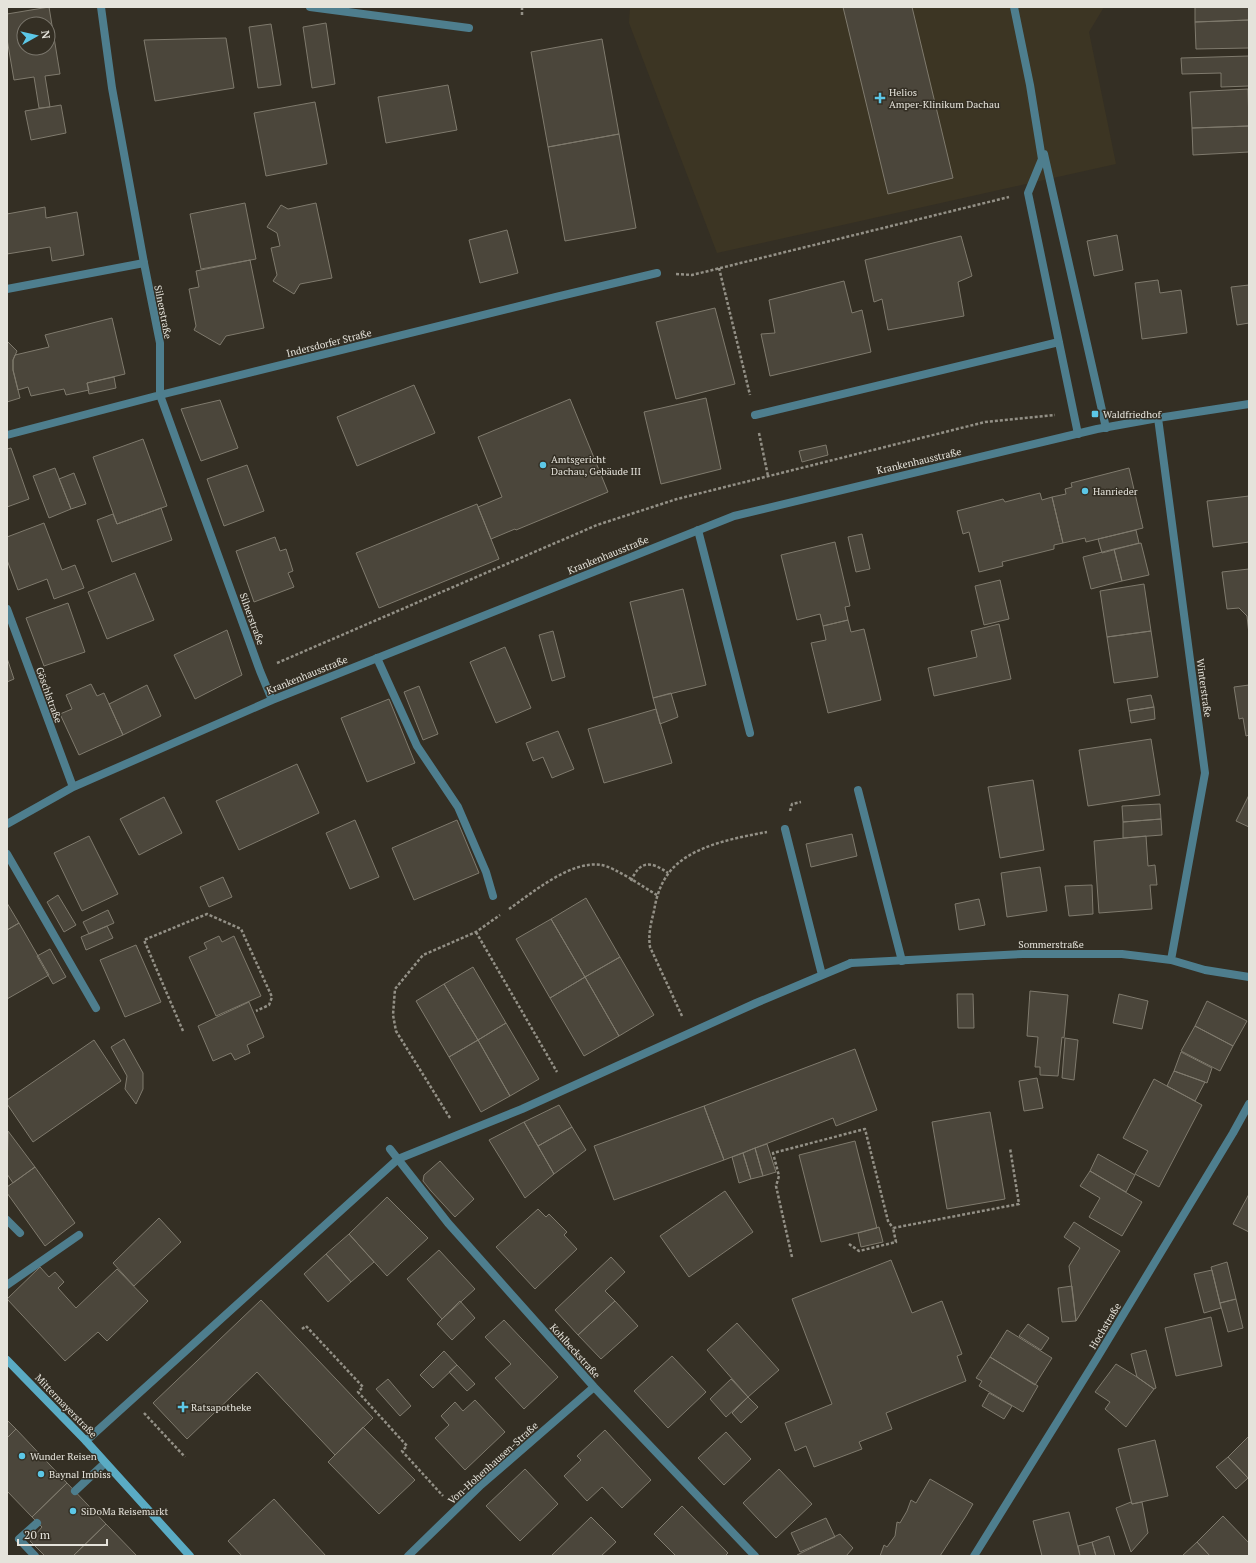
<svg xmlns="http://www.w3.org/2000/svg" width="1256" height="1563" font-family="'PT Serif',serif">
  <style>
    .built { fill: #3c3523 }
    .building { fill: #4b463b; stroke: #7f7a6d; fill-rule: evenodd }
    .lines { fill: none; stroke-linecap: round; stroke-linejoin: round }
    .path { stroke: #939086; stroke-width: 2.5; stroke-dasharray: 3 2; stroke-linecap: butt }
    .lane { stroke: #4e7e8e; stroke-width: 8 }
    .street { stroke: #4e7e8e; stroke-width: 8 }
    .secondary { stroke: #5aabc4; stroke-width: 8 }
    .poi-dot { fill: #5cc7e7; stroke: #342f24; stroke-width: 1.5 }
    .labels { text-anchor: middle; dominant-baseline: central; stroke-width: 3; stroke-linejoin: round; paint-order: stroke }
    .poi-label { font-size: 10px; fill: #e5e3db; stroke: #342f24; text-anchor: start }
    .street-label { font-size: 10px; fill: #e5e3db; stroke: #342f24 }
  </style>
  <rect width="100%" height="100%" fill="#342f24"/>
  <path class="built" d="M630 7H1104L1089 32 1116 164 717 253 629 23Z"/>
  <path class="building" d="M49 7 60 74 45 76 50 107 39 108 34 77 14 80 7 39V14ZM24 24H48V48H24Z
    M843 7H912L953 178 888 194Z
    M1195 7H1249V20L1195 22Z
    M1249 20V48L1196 49 1195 22Z
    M326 23 335 84 312 88 303 27Z
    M271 24 281 85 258 88 249 27Z
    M226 38 234 88 155 101 144 40Z
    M602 39 619 134 548 147 531 52Z
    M1249 56V86L1221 87V73L1182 74 1181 58Z
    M448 85 457 130 386 143 378 97Z
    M1248 89 1249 126 1192 128 1190 92Z
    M315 102 327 164 266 176 254 113Z
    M61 105 66 133 31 140 25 111Z
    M1249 126V152L1193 155 1192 128Z
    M619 134 636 228 565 241 548 147Z
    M245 203 256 259 201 269 190 214Z
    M316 203 332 278 300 284 294 294 273 281 277 275 271 248 280 246 277 233 267 227 281 205 288 209Z
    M45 207 46 218 77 212 84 255 52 261 50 247 7 254V214Z
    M507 230 518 273 480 283 469 240Z
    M1117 235 1123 270 1094 276 1087 241Z
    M961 236 972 276 958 282 964 316 888 330 882 299 874 302 865 260Z
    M250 260 264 328 226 336 220 345 194 330 196 326 189 289 199 287 196 271Z
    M1158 280 1160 293 1181 290 1187 333 1142 339 1135 283Z
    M844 281 852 313 862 310 871 352 770 376 761 334 775 333 769 300Z
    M1249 285V323L1237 325 1231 287Z
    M715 308 735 384 676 399 656 322Z
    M112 318 125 374 87 383 89 390 66 395 64 389 31 396 28 387 18 390 13 370V360L15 355 49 347 45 335Z
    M7 341 17 351 13 360V370L20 398 7 402Z
    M114 377 116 388 89 394 87 383Z
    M414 385 435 433 357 466 337 417Z
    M706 398 721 469 661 484 644 412Z
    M570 399 608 492 516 530 515 529 491 539 478 507 502 497 478 437Z
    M220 400 238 448 201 461 181 409Z
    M143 439 167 506 117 524 93 457Z
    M826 445 828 455 802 462 799 451Z
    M11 448 29 499 7 507V449Z
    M247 465 264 511 224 526 207 479Z
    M55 468 71 509 49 518 33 476Z
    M1129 468 1143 528 1086 542 1085 538 1063 543 1052 497 1066 494 1065 489 1072 487 1071 483Z
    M74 473 86 504 71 509 59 479Z
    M1040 493 1042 500 1052 497 1063 543 1054 545V549L1002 562 1003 566 979 572 969 532 963 534 957 511 1003 499 1005 502Z
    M1249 496V542L1213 547 1207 501Z
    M477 504 499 559 379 608 356 553Z
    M161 508 172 540 112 562 97 520 113 514 117 524Z
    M44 523 62 570 75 565 84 588 54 599 47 579 18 590 7 560V537Z
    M1136 530 1139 543 1102 553 1098 539Z
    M862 534 870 569 856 572 848 537Z
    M275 537 280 551 286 549 293 571 288 573 294 587 254 602 236 551Z
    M835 542 850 606 845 607 848 620 823 626 820 614 797 620 781 555Z
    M1141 543 1149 575 1122 581 1114 549Z
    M1114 549 1122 581 1091 589 1083 557Z
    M1249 569V634L1247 616 1239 608 1227 609 1222 572Z
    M135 573 154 620 107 639 88 592Z
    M1000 580 1009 619 984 625 975 586Z
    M1144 584 1151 631 1107 637 1100 591Z
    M683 589 706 685 653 698 630 602Z
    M68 603 85 652 44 666 26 618Z
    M848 620 851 632 864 629 881 700 828 713 811 643 826 640 823 626Z
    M999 624 1011 679 934 696 928 668 977 657 971 631Z
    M227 630 242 675 195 699 174 655Z
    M553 631 565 677 552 681 539 635Z
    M1151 631 1158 677 1114 683 1107 637Z
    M505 647 531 708 496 723 470 662Z
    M7 658 14 679 7 682Z
    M91 684 97 696 104 693 123 735 79 755 60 714 72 709 66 695Z
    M147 685 161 716 123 735 109 704Z
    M1249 685V735L1246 736 1243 718 1239 719 1234 687Z
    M419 686 438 734 423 740 404 692Z
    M671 693 678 717 660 724 653 698Z
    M1151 695 1154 707 1129 711 1127 699Z
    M389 699 415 763 367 782 341 718Z
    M1154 707 1155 719 1131 723 1129 711Z
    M656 709 672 763 604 783 588 729Z
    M558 731 574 769 552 778 543 757 533 761 526 743Z
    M1151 739 1160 795 1088 806 1079 750Z
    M297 764 319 813 239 850 216 801Z
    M1033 780 1044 850 1000 858 988 787Z
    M1249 795V827L1236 821Z
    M164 797 182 833 139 855 120 819Z
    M1160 804 1161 819 1123 822 1122 806Z
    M1161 819 1162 835 1123 838V822Z
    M355 820 379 877 350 889 326 833Z
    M457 820 479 873 414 900 392 848Z
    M852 834 857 856 811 867 806 844Z
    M89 836 118 894 82 911 54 853Z
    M1146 836 1148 866 1155 865 1157 885H1150L1152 909 1099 913 1094 841Z
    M1040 867 1047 911 1007 917 1001 873Z
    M223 877 232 897 209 907 200 887Z
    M1092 885 1093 914 1069 916 1065 886Z
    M58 895 76 925 64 932 47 902Z
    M586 898 620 957 585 977 551 919Z
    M979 899 985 925 959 930 955 904Z
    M7 903 19 923 7 930Z
    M108 910 114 923 89 934 83 922Z
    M551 919 585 977 550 998 516 939Z
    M19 923 49 975 7 999V930Z
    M107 926 113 938 86 950 81 937Z
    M219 936 222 942 234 936 261 996 216 1016 189 957 207 949 204 943Z
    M136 945 161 1002 125 1017 100 960Z
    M50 949 66 977 53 984 37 956Z
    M620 957 654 1015 619 1036 585 977Z
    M473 967 506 1023 478 1040 444 984Z
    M585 977 619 1036 584 1056 550 998Z
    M444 984 478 1040 449 1057 416 1001Z
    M1030 991 1068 995 1064 1038 1062 1037 1058 1076 1040 1075V1067H1035L1038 1037 1027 1036Z
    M957 994H973L974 1028H958Z
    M1119 994 1148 1001 1142 1029 1113 1023Z
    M1207 1001 1247 1021 1233 1046 1195 1026Z
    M249 1002 264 1037 247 1045 250 1053 235 1060 231 1053 213 1061 198 1026Z
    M506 1023 539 1079 510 1096 478 1040Z
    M1195 1026 1233 1046 1220 1071 1181 1051Z
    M1065 1038 1078 1040 1074 1080 1062 1078Z
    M124 1039 143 1073V1089L136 1104 125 1089 127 1076 111 1047Z
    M94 1040 121 1081 33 1142 7 1104V1100Z
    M478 1040 510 1096 481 1112 449 1057Z
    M855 1049 877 1110 836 1126 833 1118 724 1160 704 1106Z
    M1181 1052 1212 1068 1207 1083 1174 1071Z
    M1174 1071 1205 1082 1195 1101 1167 1086Z
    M1037 1078 1043 1108 1024 1111 1019 1081Z
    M1154 1079 1202 1105 1159 1187 1135 1174 1148 1151 1123 1138Z
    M559 1105 572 1127 538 1146 524 1122Z
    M704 1106 724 1160 614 1200 594 1146Z
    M990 1112 1005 1199 947 1209 932 1122Z
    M524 1122 554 1174 525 1198 489 1140Z
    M572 1127 586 1150 554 1174 538 1146Z
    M8 1131 35 1167 13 1183 7 1174Z
    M855 1141 877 1228 821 1242 799 1155Z
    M767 1144 776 1172 763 1176 755 1148Z
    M755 1148 763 1176 751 1179 743 1153Z
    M743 1153 751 1179 739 1183 732 1157Z
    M1098 1154 1135 1175 1126 1192 1090 1171Z
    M440 1161 474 1199 455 1217 431 1191 423 1181 424 1175Z
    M35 1167 75 1223 45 1246 7 1193V1187Z
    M1090 1171 1142 1202 1122 1236 1089 1217 1100 1198 1080 1186Z
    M725 1191 753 1232 689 1277 660 1236Z
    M1249 1194V1232L1233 1224Z
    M387 1197 428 1238 387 1276 349 1234Z
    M538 1209 546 1217 549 1214 567 1232 564 1235 577 1249 535 1289 496 1247Z
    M159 1218 181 1242 134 1286 113 1263Z
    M1074 1222 1120 1251 1076 1321 1069 1266 1080 1248 1064 1237Z
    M879 1227 883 1242 861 1247 858 1233Z
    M349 1234 374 1262 351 1282 326 1254Z
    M439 1250 475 1289 442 1319 407 1279Z
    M326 1254 351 1282 328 1302 304 1274Z
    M611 1257 625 1272 605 1291 615 1301 578 1335 555 1310Z
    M891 1260 912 1313 942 1301 962 1354 957 1356 966 1381 886 1413 892 1429 859 1442 862 1449 814 1467 806 1446 795 1451 785 1423 832 1404 792 1299Z
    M1227 1262 1236 1299 1220 1303 1211 1267Z
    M40 1267 49 1277 55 1272 64 1282 58 1288 76 1308 117 1269 148 1301 107 1341 98 1332 65 1361 7 1299Z
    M1212 1270 1221 1308 1204 1313 1194 1274Z
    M1072 1286 1076 1321 1062 1322 1058 1288Z
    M1236 1299 1243 1328 1228 1332 1220 1303Z
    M261 1300 373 1418 335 1455 257 1372 187 1439 153 1403Z
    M460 1301 475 1318 452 1340 437 1324Z
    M615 1301 638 1326 601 1359 578 1335Z
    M1211 1317 1222 1366 1176 1376 1165 1328Z
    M504 1320 558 1377 524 1409 495 1378 511 1364 485 1337Z
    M737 1323 779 1370 748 1397 707 1350Z
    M1028 1324 1049 1338 1041 1350 1019 1336Z
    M1007 1330 1052 1358 1035 1385 990 1357Z
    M1146 1350 1156 1388 1154 1389 1137 1377 1131 1354Z
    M444 1351 457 1365 433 1388 420 1375Z
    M672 1356 706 1392 668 1428 634 1391Z
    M990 1357 1038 1386 1023 1412 979 1386 982 1381 976 1378Z
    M1116 1364 1137 1377 1154 1389 1126 1427 1105 1409 1110 1402 1095 1392Z
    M457 1365 475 1384 467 1391 449 1372Z
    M388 1379 411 1406 400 1416 376 1389Z
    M731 1379 748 1397 726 1417 710 1399Z
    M989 1393 1012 1406 1004 1419 982 1406Z
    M748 1397 758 1407 741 1423 732 1413Z
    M475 1400 505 1432 465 1470 435 1438 449 1425 441 1416 455 1402 463 1411Z
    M7 1420 16 1429 7 1438Z
    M363 1427 415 1480 379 1514 328 1462Z
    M16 1429 67 1483 32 1517 7 1491V1438Z
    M605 1430 651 1480 622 1508 602 1487 587 1501 564 1476 581 1460 577 1456Z
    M726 1432 751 1459 724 1485 698 1458Z
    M1249 1436V1477L1248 1478 1228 1457Z
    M1155 1440 1168 1496 1132 1504 1118 1449Z
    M1228 1457 1248 1478 1236 1489 1216 1467Z
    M525 1469 558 1504 520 1541 486 1506Z
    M779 1469 812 1504 776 1538 743 1503Z
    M930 1479 973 1504 966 1516 940 1556H880L884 1545 887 1547 895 1536 897 1522 900 1523 907 1511 911 1500 916 1503Z
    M67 1483 106 1524 73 1556H45L30 1541 42 1527 32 1517Z
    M274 1499 326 1556H242L228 1541Z
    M1131 1502 1132 1504 1142 1502 1148 1533 1131 1552 1116 1508Z
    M682 1506 728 1553 725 1556H676L654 1534Z
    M1069 1512 1080 1556H1042L1033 1521Z
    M1223 1516 1249 1543V1556H1210L1197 1542Z
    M591 1517 616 1542 601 1556H551Z
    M826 1518 835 1537 800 1552 791 1533Z
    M106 1524 137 1556H73Z
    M840 1534 853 1548 846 1556H798L797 1555Z
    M1109 1536 1115 1556H1096L1092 1542Z
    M1092 1542 1096 1556H1080L1078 1546Z
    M1197 1542 1210 1556H1182Z"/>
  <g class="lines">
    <path class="path" d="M522 7V16
      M719 268 750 395
      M676 274 692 275 1009 197
      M759 433 768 476
      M277 663 597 525 677 499 985 422 1055 415
      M790 811 792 804 801 802
      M631 881C640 860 651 861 668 873
      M509 909C532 893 571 860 601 865 615 867 643 887 657 895
      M476 932 557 1072
      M682 1016 650 947C648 934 651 923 654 911 656 898 660 885 668 874 688 846 735 838 767 832
      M183 1031 144 940 207 914 241 929 272 997 269 1005 256 1011
      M450 1118 396 1031 393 1015 395 989 423 955 476 932 500 915
      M849 1244 859 1251 896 1242 893 1228 1019 1204 1010 1148
      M792 1257 776 1186 779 1176 773 1153 865 1129 888 1221 893 1228
      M302 1329 306 1326 363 1387 358 1392 407 1446 402 1451 443 1496
      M144 1413 185 1457"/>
    <path class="lane" d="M1014 7 1030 85 1042 159 1028 193 1078 434
      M1044 154 1106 428
      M7 289 144 263
      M755 415 1059 342
      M698 530 750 733
      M377 658 417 746 458 807 486 872 493 896
      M858 790 902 961
      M785 829 822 975
      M7 854 96 1008
      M7 1220 20 1233
      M7 1285 79 1235
      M86 1441 398 1159 522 1109 756 1003 851 963
      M75 1491 105 1463
      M35 1556 19 1539 37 1523"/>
    <path class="street" d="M101 7 112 88 144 263 160 343V395L260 671 272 700
      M310 7 469 28
      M1158 418 1205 773 1171 960
      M7 435 160 395 556 297 657 273
      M7 609 73 787
      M7 824 73 787 272 700 734 516 1097 429 1158 418 1249 404
      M851 963 1023 954H1122L1171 960 1205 970 1249 977
      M390 1149 448 1223 594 1387 755 1556
      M408 1556 481 1485 594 1387
      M974 1556 1097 1358 1233 1133 1249 1104"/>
    <path class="secondary" d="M7 1360 86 1441 190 1556"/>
  </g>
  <g class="poi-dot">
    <path d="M878 92h4v4h4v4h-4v4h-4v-4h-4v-4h4z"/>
    <rect x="1091" y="410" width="8" height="8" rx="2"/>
    <circle cx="543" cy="465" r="4"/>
    <circle cx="1085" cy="491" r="4"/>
    <path d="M181 1401h4v4h4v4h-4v4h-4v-4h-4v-4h4z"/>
    <circle cx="22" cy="1456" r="4"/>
    <circle cx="41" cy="1474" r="4"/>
    <circle cx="73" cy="1511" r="4"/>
  </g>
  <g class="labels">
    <g class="poi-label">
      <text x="889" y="92">Helios<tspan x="889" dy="12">Amper-Klinikum Dachau</tspan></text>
      <text x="1103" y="414">Waldfriedhof</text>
      <text x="551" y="459">Amtsgericht<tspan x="551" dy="12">Dachau, Gebäude III</tspan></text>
      <text x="1093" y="491">Hanrieder</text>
      <text x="191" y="1407">Ratsapotheke</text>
      <text x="30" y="1456">Wunder Reisen</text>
      <text x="49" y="1474">Baynal Imbiss</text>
      <text x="81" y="1511">SiDoMa Reisemarkt</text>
    </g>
    <g class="street-label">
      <text transform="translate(163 312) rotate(79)">Silnerstraße</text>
      <text transform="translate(329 343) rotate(-14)">Indersdorfer Straße</text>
      <text transform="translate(919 461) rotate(-13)">Krankenhausstraße</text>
      <text transform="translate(608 555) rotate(-22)">Krankenhausstraße</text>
      <text transform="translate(252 619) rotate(70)">Silnerstraße</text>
      <text transform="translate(307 675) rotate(-22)">Krankenhausstraße</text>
      <text transform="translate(1204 688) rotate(82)">Winterstraße</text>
      <text transform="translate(49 695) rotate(70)">Göschlstraße</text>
      <text x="1051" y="944">Sommerstraße</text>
      <text transform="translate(1105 1326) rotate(-59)">Hochstraße</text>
      <text transform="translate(575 1351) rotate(48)">Kohlbeckstraße</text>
      <text transform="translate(66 1406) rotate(46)">Mittermayerstraße</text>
      <text transform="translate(493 1463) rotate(-42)">Von-Hohenhausen-Straße</text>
    </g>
  </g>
  <rect width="1256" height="1563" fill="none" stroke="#e5e3db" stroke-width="16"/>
  <g transform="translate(36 36) rotate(82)"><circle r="19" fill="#342f24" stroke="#7b776d"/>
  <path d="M0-3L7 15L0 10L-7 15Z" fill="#5cc7e7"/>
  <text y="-6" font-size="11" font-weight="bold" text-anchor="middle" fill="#e5e3db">N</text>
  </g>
  <path d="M18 1539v6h89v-6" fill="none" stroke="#e5e3db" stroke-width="2"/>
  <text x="24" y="1539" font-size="12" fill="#e5e3db" stroke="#342f24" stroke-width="3" paint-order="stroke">20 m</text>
</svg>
